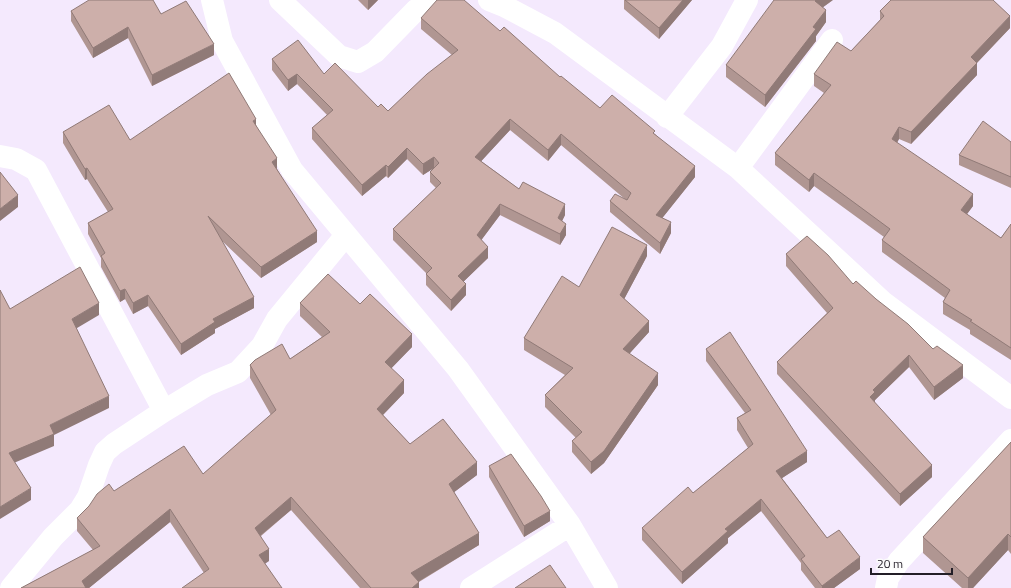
<svg xmlns="http://www.w3.org/2000/svg" width="1011" height="588" font-family="'Titillium Web',sans-serif">
  <style>
    .lines { fill: none; stroke-linecap: round; stroke-linejoin: round }
    .minor { stroke: #fff; stroke-width: 22 }
    .wall { fill: #b09692 }
    .shaded-wall { fill: #907a77 }
    .building { fill: #cdafaa; stroke: #907a77 }
  </style>
  <rect width="100%" height="100%" fill="#f4e9fd"/>
  <g class="lines">
    <path class="minor" d="M212 0 222 41 292 170 458 369 570 525 607 588
      M280 0 339 56 358 62 375 52 416 10 431 0
      M489 0 504 6 555 33 738 168 883 302 1011 398
      M667 117 722 46 747 0
      M0 156 16 159 36 170 164 411
      M738 168 832 40
      M11 588 53 537 80 510 88 497 99 465 105 452 114 444 164 411 207 385 238 372 262 346 277 319 346 235
      M471 588 570 525
      M886 588 888 578 899 561 1011 440"/>
  </g>
  <path class="wall" d="M358 0H378L368 10Z
    M624 0H692L659 39 624 9Z
    M833 0 823 7 826 22 816 36V41L765 107 726 77V65Z
    M71 11 161 14 214 55 152 86 128 38 93 58 71 21Z
    M880 11 1010 28 977 63V75L911 144 899 139 897 143 973 206 967 214 1001 238 1011 224V360L970 334V330L943 314V302L945 298 882 252V240L884 237 814 186 809 192 775 165V153L824 93 814 86V74L851 51 880 20Z
    M421 18 500 31 600 108 655 134 695 177 662 218 671 233 660 254 610 212V201L626 200 561 145 548 161 510 130 481 161 519 189 565 215 562 221 566 235 560 245 500 215 481 240 488 258 463 282 466 295 451 311 426 285V274H427L393 240V229L436 188 430 182V172L434 168 423 175 407 159 388 178 386 176 362 196 312 139V128L327 115 297 84 288 91 272 70V59L324 74 378 107 388 111 452 55 421 29Z
    M256 125 277 169 317 242 261 278 221 240 254 308 215 329V333L181 355 148 306 133 314 125 299 120 302 101 267V258L88 234V223L108 212 87 179 85 180 63 143V132L130 140Z
    M1011 142V188L959 165V155Z
    M786 254 853 284 876 299 933 349 963 378 934 400 909 367 875 400V403L932 477 900 506 777 374V362L827 313 786 266Z
    M647 256 624 299 649 332 629 353 658 385 604 463 591 474 572 452V441L576 438 545 407V395L565 375 524 350V338L579 287Z
    M300 303 360 304 412 347 391 368 404 393 383 415 410 444 477 475 454 492 479 545 419 582V588H360L291 510 261 536 269 561 204 573 170 522 89 588H21L93 550 77 531V518L114 491 203 474 271 415 250 378V365L290 359 322 337 300 316Z
    M706 349 807 462 782 478 827 538 860 569 834 588H815L801 570V563L761 511 728 538V543L682 584 642 540V528L693 493 748 448 737 430V418L745 413 706 361Z
    M1011 442V554L1008 550 973 588H962L923 553V537Z
    M489 466 550 521 524 537 489 477Z"/>
  <path class="shaded-wall" d="M368 0H378L368 10Z
    M683 0H692L659 39V28Z
    M816 0H833L815 13V1Z
    M826 10V22L816 36V41L765 107V95L813 27Z
    M1010 16V28L971 69V57Z
    M128 27V38L93 58V48Z
    M214 44V55L152 86V75Z
    M977 63V75L911 144V132Z
    M297 74V84L288 91V80Z
    M256 119V130L253 121Z
    M510 119V130L475 168V157Z
    M899 127V139L892 151V139Z
    M561 134V145L548 161V150Z
    M407 148V159L388 178V167Z
    M434 157V168L423 175V164Z
    M277 158V169L272 173V162Z
    M386 165V176L362 196V185Z
    M695 166V177L656 226V215Z
    M87 168V179L85 180V169Z
    M814 173V186L809 192V180Z
    M973 194V206L961 222V210Z
    M18 195V207L0 221V209Z
    M500 204V215L477 246V235Z
    M565 204V215L558 229V218Z
    M671 222V233L660 254V243Z
    M566 224V235L560 245V234Z
    M317 231V242L261 278V267Z
    M647 245V256L620 307V295Z
    M488 247V258L458 287V276Z
    M466 284V295L451 311V300Z
    M125 289V299L120 302V291Z
    M148 295V306L133 314V303Z
    M254 297V308L215 329V333L181 355V344L213 319Z
    M99 303V315L72 331V319Z
    M649 321V332L623 361V349Z
    M412 334V347L385 375V362Z
    M909 355V367L875 400V404L870 397 873 390Z
    M963 365V378L934 400V387Z
    M658 373V385L604 463 591 474V462Z
    M404 380V393L377 421V409Z
    M109 396V408L54 435V446L9 465V453L50 425Z
    M807 451V462L776 482V471Z
    M477 462V475L449 496V484Z
    M932 465V477L900 506V494Z
    M31 488V500L0 519V507Z
    M291 497V510L255 540V528Z
    M761 499V511L728 538V543L682 584V572L725 529Z
    M170 509V522L89 588H82V581Z
    M550 511V521L524 537V526Z
    M479 533V545L411 586V573Z
    M1008 534V550L973 588H968V578Z
    M269 549V561L259 568V555Z
    M860 557V569L834 588H822V586Z
    M419 582V588H412Z"/>
  <path class="building" d="M89 0H153L161 14 186 1 214 44 152 75 128 27 93 48 71 11Z
    M437 0H464L500 31 504 27 560 77 561 76 600 108 612 95 655 131 653 133 695 166 656 215 671 222 660 243 610 201 615 194 627 200 631 193 561 134 548 150 510 119 475 157 519 189 523 182 565 204 558 218 566 224 560 234 500 204 477 235 488 247 458 276 466 284 451 300 426 274 432 268 393 229 441 183 430 172 439 163 434 157 423 164 407 148 388 167 386 165 362 185 312 128 333 110 297 74 288 80 272 59 298 40 324 74 335 63 378 107 381 104 388 111 427 74 458 50 421 18Z
    M625 0H683L659 28Z
    M774 0H816L815 1 826 10 813 27 816 29 765 95 726 65Z
    M891 0H993L1010 16 971 57 977 63 911 132 899 127 892 139 973 194 961 210 1001 238 1011 224V348L970 321 972 320 943 302 950 290 882 240 890 229 814 173 809 180 775 153 831 85 814 74 837 42 851 51 884 16 880 11Z
    M229 73 256 119 253 121 277 158 272 162 317 231 261 267 208 216 254 297 213 319 215 322 181 344 148 295 133 303 125 289 120 291 101 256 105 253 88 223 113 209 87 168 85 169 63 132 109 105 130 140Z
    M983 121 1011 142V177L959 155Z
    M0 172 18 195 0 209Z
    M612 227 647 245 620 295 649 321 623 349 658 373 604 451 591 462 572 441 582 432 545 395 573 368 524 338 562 276 579 287Z
    M807 236 828 255 853 284 856 281 876 299 908 324 933 349 937 346 963 365 934 387 909 355 873 390 875 392 870 397 932 465 900 494 777 362 833 308 786 254Z
    M80 267 99 303 72 319 109 396 50 425 54 434 9 453 31 488 0 507V290L10 309Z
    M328 274 360 304 370 294 412 334 385 362 404 380 377 409 410 444 443 419 477 462 449 484 479 533 411 573 419 582 412 588H371L291 497 255 528 269 549 259 555 282 588H182L209 569 170 509 82 581 86 588H21L100 546 77 518 89 506 97 494 109 484 114 491 184 446 203 474 276 410 250 365 255 360 282 344 290 359 330 332 300 303Z
    M730 332 807 451 776 471 827 538 839 530 860 557 822 586 801 559 805 556 761 499 725 529 728 531 682 572 642 528 688 487 693 493 753 444 737 418 751 410 706 349Z
    M1011 442V537L1008 534 968 578 923 537Z
    M511 454 541 496 550 511 524 526 489 466Z
    M550 565 566 588H515Z"/>
  <path d="M871 568v6h81v-6" fill="none" stroke="#231e27" stroke-width="2"/>
  <text x="877" y="568" font-size="12" fill="#231e27" stroke="#fbfbfb" stroke-width="3" paint-order="stroke">20 m</text>
</svg>
